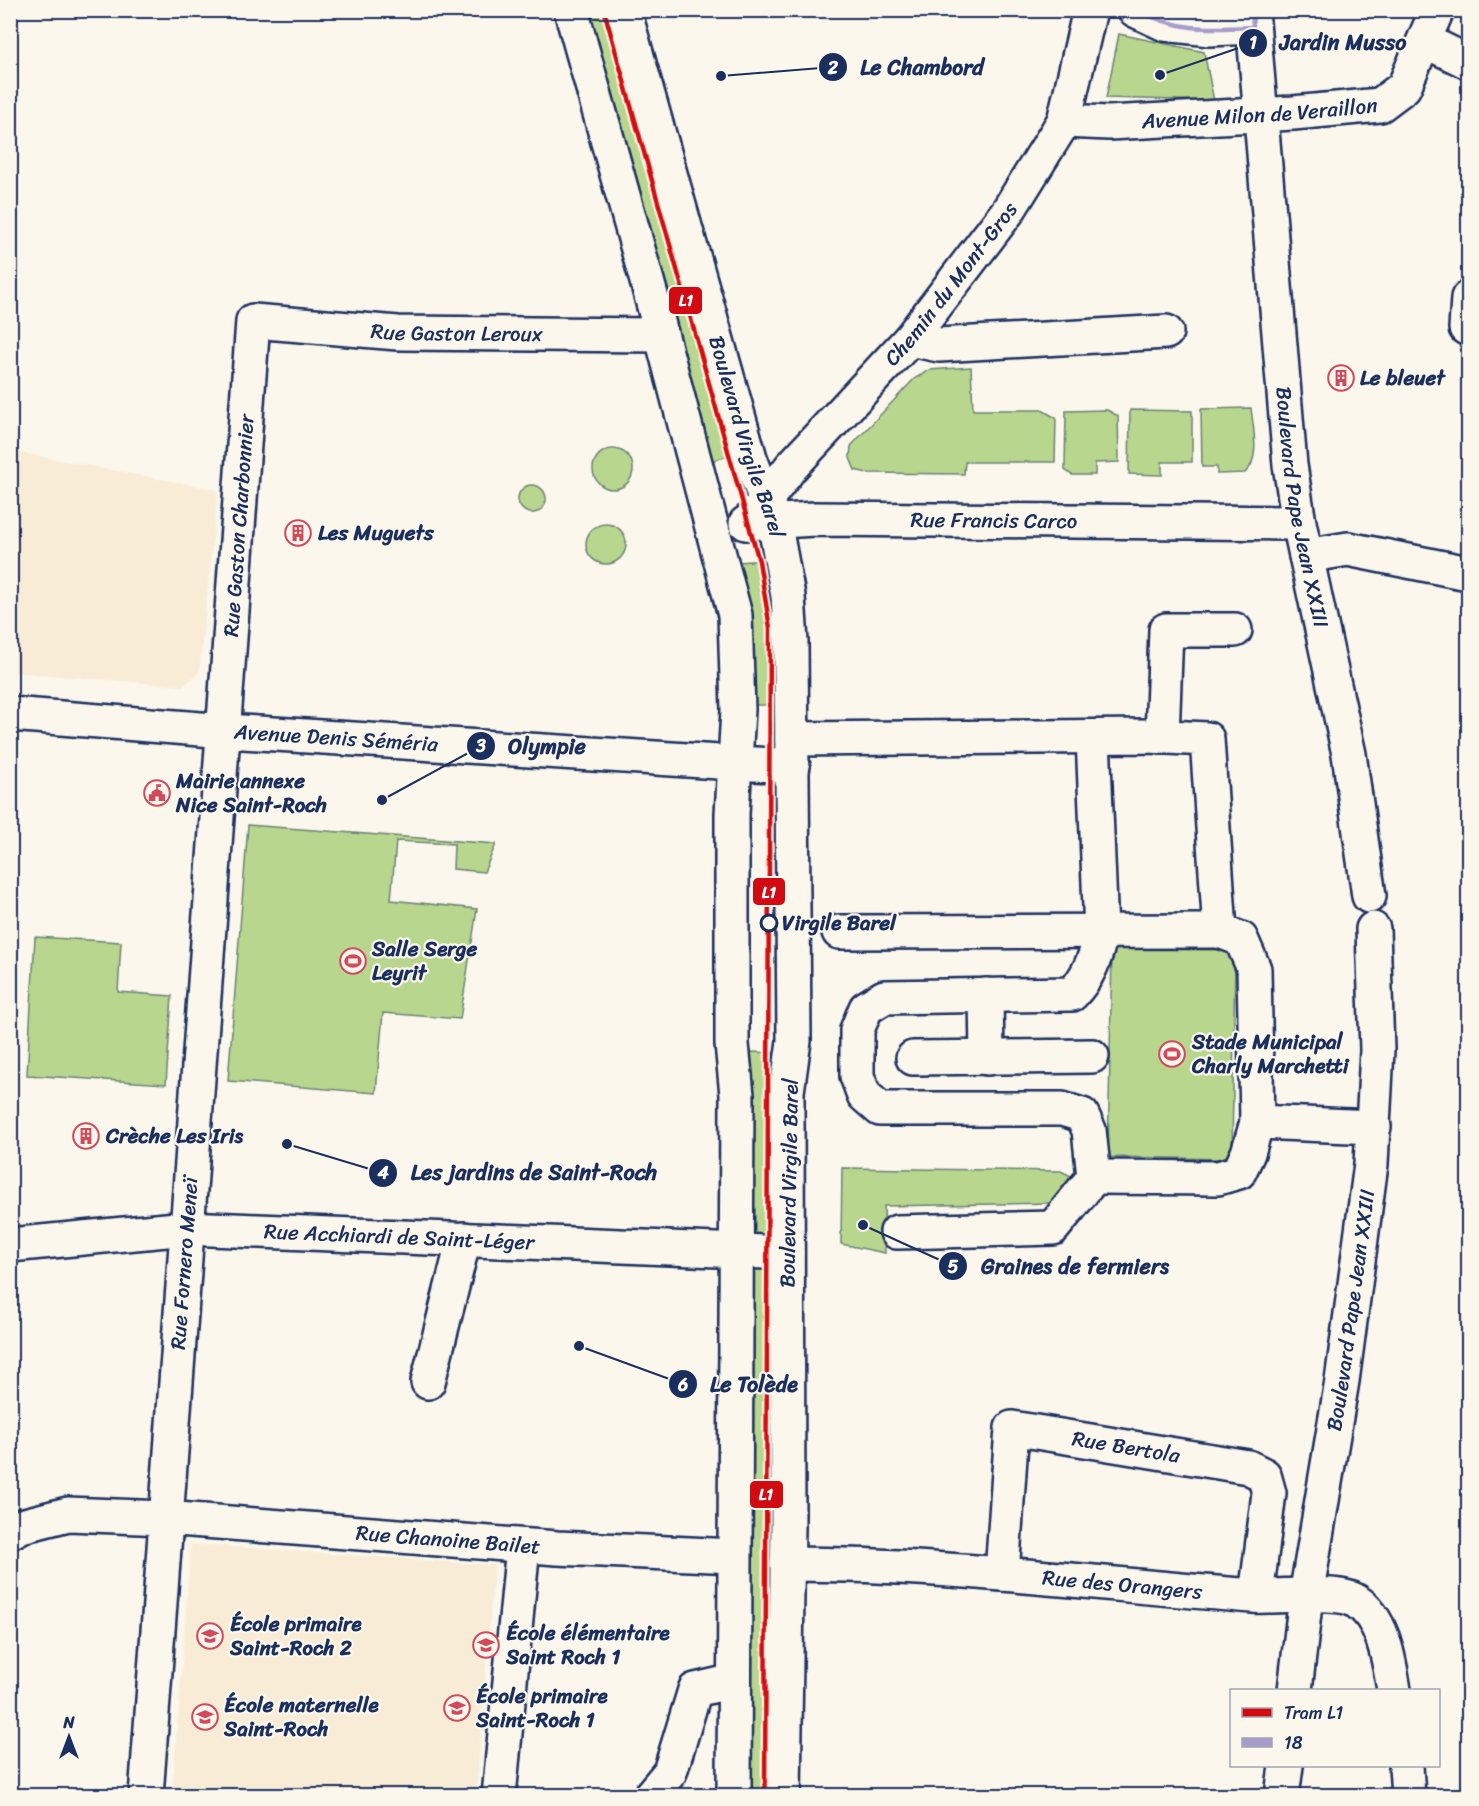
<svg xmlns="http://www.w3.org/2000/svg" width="1479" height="1806" font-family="Sriracha,sans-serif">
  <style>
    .built { fill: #f8ecd6 }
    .green { fill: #b9d68e; stroke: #6a8276; stroke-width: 1.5 }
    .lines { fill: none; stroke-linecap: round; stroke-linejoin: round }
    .minor-casing { stroke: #1b2f5e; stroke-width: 38 }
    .major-casing { stroke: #1b2f5e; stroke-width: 38 }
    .minor { stroke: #fbf7ec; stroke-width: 33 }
    .major { stroke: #fbf7ec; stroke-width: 33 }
    .bus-1-casing { stroke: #fbf7ec; stroke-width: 9 }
    .bus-1 { stroke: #a69dcd; stroke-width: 4.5 }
    .tram-1-casing { stroke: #fbf7ec; stroke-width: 9 }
    .tram-1 { stroke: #d20a11; stroke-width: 4.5 }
    .stop-dot { fill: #fbf7ec; stroke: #1b2f5e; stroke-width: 3 }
    .labels { text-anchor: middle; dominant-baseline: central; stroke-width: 4.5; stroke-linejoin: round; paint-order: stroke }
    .street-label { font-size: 21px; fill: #1b2f5e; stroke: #fbf7ec }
    .poi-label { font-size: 21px; font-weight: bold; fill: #1b2f5e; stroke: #fbf7ec; text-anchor: start }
    .stop-label { font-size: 21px; font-weight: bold; fill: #1b2f5e; stroke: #fbf7ec; text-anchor: start }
    .leader { fill: none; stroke: #1b2f5e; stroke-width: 2 }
    .callout-dot { fill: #1b2f5e; stroke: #fbf7ec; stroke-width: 2 }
    .mark-label { font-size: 18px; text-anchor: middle; font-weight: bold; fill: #fff }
    .callout-label { font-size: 22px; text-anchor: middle; font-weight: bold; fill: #1b2f5e; stroke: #fbf7ec; stroke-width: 4.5; stroke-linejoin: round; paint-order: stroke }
    .line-badge { stroke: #fbf7ec; stroke-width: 2 }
    .badge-label { font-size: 16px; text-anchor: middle; font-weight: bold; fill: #fff }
  </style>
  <rect width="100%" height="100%" fill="#fbf7ec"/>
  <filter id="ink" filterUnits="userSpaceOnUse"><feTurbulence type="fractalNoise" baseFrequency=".0167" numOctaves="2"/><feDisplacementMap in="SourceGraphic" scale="12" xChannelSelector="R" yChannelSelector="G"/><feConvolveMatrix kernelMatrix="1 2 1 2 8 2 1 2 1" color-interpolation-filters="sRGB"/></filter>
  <g filter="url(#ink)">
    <path class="built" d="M11 451 218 490 199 673 183 686 11 672Z
      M191 1544 494 1565 476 1795H172Z"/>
    <path class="green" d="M583 11H610L735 454 711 461Z
      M1119 34 1204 52 1214 101 1106 98Z
      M971 367 973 410H1042L1056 418 1055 462H965L964 474 867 473 855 470 850 458 851 446 914 379 929 370Z
      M1251 408C1253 428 1261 459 1245 473L1217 474V467H1202L1201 409Z
      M1107 410 1118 416 1119 462 1095 463V475H1072L1065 470 1066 411Z
      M1130 410 1192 411V462H1162V475L1129 474Z
      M593 469a20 20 0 1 1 40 0a20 20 0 1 1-40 0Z
      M518 499a14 14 0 1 1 28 0a14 14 0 1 1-28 0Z
      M586 544a20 20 0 1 1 40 0a20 20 0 1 1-40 0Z
      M765 560 771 587 779 705H749L738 562Z
      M248 825 496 844 484 872 453 869 454 844 396 841 391 900 477 909 460 1019 383 1013 376 1093 228 1081Z
      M35 937 121 942 118 992 172 996 166 1084 27 1075Z
      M1112 949 1235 950 1232 1159 1108 1157Z
      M749 1052 776 1053 773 1795 746 1796Z
      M842 1168 1061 1171 1075 1178 1055 1203 884 1206 885 1253 841 1244Z"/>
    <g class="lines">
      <g class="minor-casing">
        <g id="minor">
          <path d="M1135 10 1165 24 1210 29 1253 27"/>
          <path id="s1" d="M1252 10 1290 465 1299 523 1349 754 1369 896"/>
          <path d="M1425 41 1468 62"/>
          <path id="s2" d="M1064 121 1109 123 1293 113 1380 105 1404 87 1437 10"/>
          <path d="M1466 328 1468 298"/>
          <path d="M910 339 939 345 1166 332"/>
          <path id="s3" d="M746 523 815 519 1299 523"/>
          <path id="s4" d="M748 523 791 467 910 339 1008 211 1064 121 1090 10"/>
          <path d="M1306 556 1348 549 1468 573"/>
          <path id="s5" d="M10 714 226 731 735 763"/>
          <path d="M1162 737 1166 630H1235"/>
          <path d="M792 739 1148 736 1207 739 1220 931 1241 939 1254 969 1257 1122 1374 1127"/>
          <path d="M839 932 1220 931"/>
          <path d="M986 995 987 1058"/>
          <path d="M913 1058 1092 1056"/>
          <path d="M1094 1177 1218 1178 1239 1172 1248 1153 1257 1122"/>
          <path d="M897 1232 1053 1228 1094 1177 1089 1130 1082 1115 1062 1109H880L864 1095 857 1076V1030L866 1008 884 997 1072 994C1089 977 1097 955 1101 932L1093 737"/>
          <path id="s6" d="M10 1245 187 1228 787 1253"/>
          <path d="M428 1382 464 1239"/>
          <path id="s7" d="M10 1532 21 1526 68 1514 164 1518 557 1548 734 1556"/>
          <path id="s8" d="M787 1564C943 1564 1098 1584 1253 1596 1278 1598 1337 1589 1356 1601 1384 1619 1389 1661 1394 1690"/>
          <path id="s9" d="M1002 1574 1012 1428 1248 1467 1264 1475 1269 1493 1256 1596"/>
          <path id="s10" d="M1295 1690 1306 1596 1342 1381 1371 1164 1377 1050 1373 929"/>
          <path d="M1406 1766 1408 1796"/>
          <path id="s11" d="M146 1796C179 1304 220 813 253 321L398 333 661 335"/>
          <path d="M499 1796 523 1546"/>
          <path d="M650 1796 670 1772 695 1690 734 1681"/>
          <path d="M1282 1796 1286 1766"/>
        </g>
      </g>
      <g class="major-casing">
        <g id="major">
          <path d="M571 10 652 299 735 615 738 710 732 814V1044L737 1095 734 1796"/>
          <path id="s12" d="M624 10 750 458 774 521 788 596 791 642 794 1041 787 1092 788 1526 784 1796"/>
          <path d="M735 763 793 766"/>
        </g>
      </g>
      <use href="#minor" class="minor"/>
      <use href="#major" class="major"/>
      <g class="bus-1-casing">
        <path id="bus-1" d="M1136 10C1179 31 1206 29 1253 27L1252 10"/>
      </g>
      <use href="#bus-1" class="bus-1"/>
      <g class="tram-1-casing">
        <path id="tram-1" d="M604 10 759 561 770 628 765 1796"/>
      </g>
      <use href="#tram-1" class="tram-1"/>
    </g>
  </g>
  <defs>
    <g id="building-ring" transform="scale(1.35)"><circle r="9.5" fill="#fbf7ec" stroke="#d1495b" stroke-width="1.5"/><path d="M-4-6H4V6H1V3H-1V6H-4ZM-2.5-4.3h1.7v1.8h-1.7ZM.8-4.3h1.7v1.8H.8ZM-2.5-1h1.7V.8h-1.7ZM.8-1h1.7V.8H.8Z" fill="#d1495b"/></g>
    <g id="civic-ring" transform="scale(1.35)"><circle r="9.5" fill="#fbf7ec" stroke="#d1495b" stroke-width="1.5"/><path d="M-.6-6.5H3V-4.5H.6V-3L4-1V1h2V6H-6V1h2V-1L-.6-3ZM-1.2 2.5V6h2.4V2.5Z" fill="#d1495b"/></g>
    <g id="stadium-ring" transform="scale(1.35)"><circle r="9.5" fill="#fbf7ec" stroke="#d1495b" stroke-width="1.5"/><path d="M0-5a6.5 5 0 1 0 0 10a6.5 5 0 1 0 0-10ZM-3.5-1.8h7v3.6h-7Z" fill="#d1495b"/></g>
    <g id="school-ring" transform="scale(1.35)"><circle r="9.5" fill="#fbf7ec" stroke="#d1495b" stroke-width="1.5"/><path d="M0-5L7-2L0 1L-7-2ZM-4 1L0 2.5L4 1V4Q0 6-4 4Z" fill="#d1495b"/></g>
  </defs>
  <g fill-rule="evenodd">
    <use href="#building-ring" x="1341" y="378"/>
    <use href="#building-ring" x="298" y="533"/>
    <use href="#civic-ring" x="157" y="793"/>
    <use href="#stadium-ring" x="353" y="961"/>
    <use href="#stadium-ring" x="1172" y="1054"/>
    <use href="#building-ring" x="86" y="1136"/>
    <use href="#school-ring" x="210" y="1636"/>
    <use href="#school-ring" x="486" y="1645"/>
    <use href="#school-ring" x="457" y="1708"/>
    <use href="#school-ring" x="205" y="1717"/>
  </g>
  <circle class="stop-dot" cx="769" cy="923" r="8"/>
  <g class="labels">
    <g class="street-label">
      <text stroke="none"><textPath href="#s2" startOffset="196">Avenue Milon de Veraillon</textPath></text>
      <text stroke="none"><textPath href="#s4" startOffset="314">Chemin du Mont-Gros</textPath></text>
      <text stroke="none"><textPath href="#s11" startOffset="1683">Rue Gaston Leroux</textPath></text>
      <text stroke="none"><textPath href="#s12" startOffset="444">Boulevard Virgile Barel</textPath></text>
      <text stroke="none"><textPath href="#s1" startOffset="500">Boulevard Pape Jean XXIII</textPath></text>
      <text stroke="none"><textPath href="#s3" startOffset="248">Rue Francis Carco</textPath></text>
      <text stroke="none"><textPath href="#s11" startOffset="1274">Rue Gaston Charbonnier</textPath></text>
      <text stroke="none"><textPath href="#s5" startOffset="327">Avenue Denis Séméria</textPath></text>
      <text transform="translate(789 1183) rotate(-89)">Boulevard Virgile Barel</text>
      <text stroke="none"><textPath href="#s6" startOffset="390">Rue Acchiardi de Saint-Léger</textPath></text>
      <text stroke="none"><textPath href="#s11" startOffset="534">Rue Fornero Meneï</textPath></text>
      <text stroke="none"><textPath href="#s10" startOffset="384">Boulevard Pape Jean XXIII</textPath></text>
      <text stroke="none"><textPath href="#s9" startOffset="262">Rue Bertola</textPath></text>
      <text stroke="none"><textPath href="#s7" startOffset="442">Rue Chanoine Bailet</textPath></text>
      <text stroke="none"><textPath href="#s8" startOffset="336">Rue des Orangers</textPath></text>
    </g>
    <g class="poi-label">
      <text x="1360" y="378">Le bleuet</text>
      <text x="318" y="533">Les Muguets</text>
      <text x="176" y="781">Mairie annexe<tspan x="176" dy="24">Nice Saint-Roch</tspan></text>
      <text x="372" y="949">Salle Serge<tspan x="372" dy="24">Leyrit</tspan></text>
      <text x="1192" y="1042">Stade Municipal<tspan x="1192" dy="24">Charly Marchetti</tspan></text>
      <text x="106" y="1136">Crèche Les Iris</text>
      <text x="230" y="1624">École primaire<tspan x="230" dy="24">Saint-Roch 2</tspan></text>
      <text x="506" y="1633">École élémentaire<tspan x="506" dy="24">Saint Roch 1</tspan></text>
      <text x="476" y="1696">École primaire<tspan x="476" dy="24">Saint-Roch 1</tspan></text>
      <text x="224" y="1705">École maternelle<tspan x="224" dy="24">Saint-Roch</tspan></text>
    </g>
    <g class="stop-label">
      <text x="782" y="923">Virgile Barel</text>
    </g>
  </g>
  <path class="leader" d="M1160 75L1253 43M721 76L833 67M382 800L481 746M287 1144L383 1173M863 1225L953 1266M579 1346L683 1384"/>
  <g class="callout-dot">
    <circle cx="1160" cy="75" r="6"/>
    <circle cx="721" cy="76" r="6"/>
    <circle cx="382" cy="800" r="6"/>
    <circle cx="287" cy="1144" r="6"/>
    <circle cx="863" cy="1225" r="6"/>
    <circle cx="579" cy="1346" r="6"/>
    <circle cx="1253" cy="43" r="15"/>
    <circle cx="833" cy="67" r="15"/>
    <circle cx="481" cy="746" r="15"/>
    <circle cx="383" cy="1173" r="15"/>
    <circle cx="953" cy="1266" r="15"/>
    <circle cx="683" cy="1384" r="15"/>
  </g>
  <g class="mark-label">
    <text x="1253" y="49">1</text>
    <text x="833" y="74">2</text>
    <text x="481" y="752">3</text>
    <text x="383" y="1179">4</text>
    <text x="953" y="1273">5</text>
    <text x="683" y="1391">6</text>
  </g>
  <g class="callout-label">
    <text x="1343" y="50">Jardin Musso</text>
    <text x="922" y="75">Le Chambord</text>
    <text x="547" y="754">Olympie</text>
    <text x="534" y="1180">Les jardins de Saint-Roch</text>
    <text x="1075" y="1274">Graines de fermiers</text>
    <text x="754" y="1392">Le Tolède</text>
  </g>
  <g class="line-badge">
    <rect x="668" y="286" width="35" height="29" rx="6" fill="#d20a11"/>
    <rect x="752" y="877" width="34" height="29" rx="6" fill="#d20a11"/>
    <rect x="749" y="1480" width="35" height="29" rx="6" fill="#d20a11"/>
  </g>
  <g class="badge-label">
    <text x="686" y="306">L1</text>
    <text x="769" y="898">L1</text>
    <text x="766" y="1500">L1</text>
  </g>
  <rect width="1479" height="1806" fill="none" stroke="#fbf7ec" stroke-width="36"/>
  <rect x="18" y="18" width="1443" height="1770" fill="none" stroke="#1b2f5e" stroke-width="2" filter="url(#ink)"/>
  <rect x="1230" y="1689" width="210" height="78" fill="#fbf7ec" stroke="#a1a7b3" stroke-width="1.5"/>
  <rect x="1242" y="1708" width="30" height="9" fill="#d20a11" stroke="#a1a7b3" stroke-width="1.5"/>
  <text x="1284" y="1719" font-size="18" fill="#1b2f5e">Tram L1</text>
  <rect x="1242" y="1738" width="30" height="9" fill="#a69dcd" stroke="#a1a7b3" stroke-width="1.5"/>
  <text x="1284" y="1749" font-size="18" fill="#1b2f5e">18</text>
  <g transform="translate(69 1737)" stroke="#fbf7ec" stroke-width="4.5" paint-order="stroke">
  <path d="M0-4.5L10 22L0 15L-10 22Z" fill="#1b2f5e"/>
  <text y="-9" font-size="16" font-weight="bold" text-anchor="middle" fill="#1b2f5e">N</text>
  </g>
</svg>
